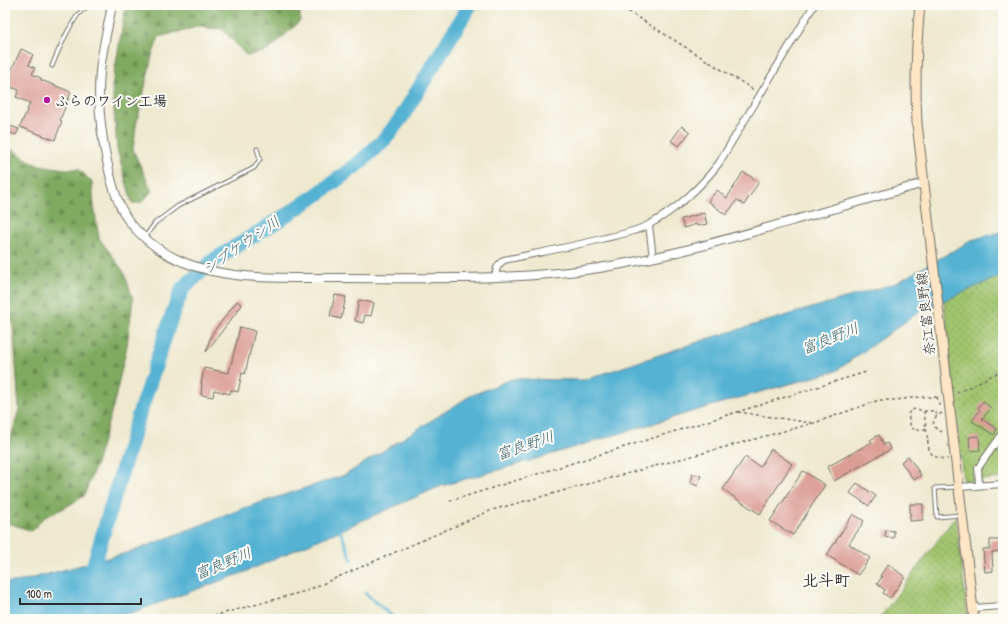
<svg xmlns="http://www.w3.org/2000/svg" width="1008" height="624" font-family="'Patrick Hand','Klee One',sans-serif">
  <style>
    .grass { fill: url(#grass-dots); stroke: #66784c }
    .forest { fill: url(#forest-firs); stroke: #566a46 }
    .water { fill: #54b2d3; stroke: #406e7f }
    .lines { fill: none; stroke-linecap: round; stroke-linejoin: round }
    .stream { stroke: #54b2d3; stroke-width: 2.5 }
    .river { stroke: #54b2d3; stroke-width: 15 }
    .building { fill: #db9e95 }
    .service-casing { stroke: #6f6e64; stroke-width: 5 }
    .minor-casing { stroke: #6f6e64; stroke-width: 8 }
    .tertiary-casing { stroke: #6f6e64; stroke-width: 10 }
    .secondary-casing { stroke: #6f6e64; stroke-width: 11 }
    .path { stroke: #6f6e64; stroke-width: 1.5; stroke-dasharray: 3 3; stroke-linecap: butt }
    .service { stroke: #fff; stroke-width: 3 }
    .minor { stroke: #fff; stroke-width: 6 }
    .tertiary { stroke: #fff; stroke-width: 8 }
    .secondary { stroke: #fde5c5; stroke-width: 9 }
    .poi-dot { fill: #b5179e; stroke: #fdfcf7; stroke-width: 1.5 }
    .labels { text-anchor: middle; dominant-baseline: central; stroke-width: 4; stroke-linejoin: round; paint-order: stroke }
    .poi-label { font-size: 14px; font-weight: bold; fill: #2b2b2b; stroke: #fdfcf7; text-anchor: start }
    .street-label { font-size: 14px; fill: #2b2b2b; stroke: #fdfcf7 }
    .water-label { font-size: 15px; font-style: italic; fill: #3b616e; stroke: #fdfcf7 }
    .quarter-label { font-size: 16px; font-weight: bold; fill: #2b2b2b; stroke: #fdfcf7 }
  </style>
  <defs>
    <pattern id="grass-dots" width="8" height="8" patternUnits="userSpaceOnUse"><rect width="8" height="8" fill="#a1c46e"/><path d="M2 2h.1M6 6h.1" fill="none" stroke="#839f5b" stroke-width="1.8" stroke-linecap="round"/></pattern>
    <pattern id="forest-firs" width="22" height="20" patternUnits="userSpaceOnUse"><rect width="22" height="20" fill="#80aa61"/><path d="M5 1l3.5 6h-7zM16 11l3.5 6h-7z" fill="#698b50"/></pattern>
  </defs>
  <rect width="100%" height="100%" fill="#fdfcf7"/>
  <filter id="ink" filterUnits="userSpaceOnUse"><feTurbulence type="fractalNoise" baseFrequency=".025" numOctaves="2"/><feDisplacementMap in="SourceGraphic" scale="8" xChannelSelector="R" yChannelSelector="G"/><feConvolveMatrix kernelMatrix="1 2 1 2 8 2 1 2 1" color-interpolation-filters="sRGB"/></filter>
  <filter id="wash" filterUnits="userSpaceOnUse"><feTurbulence type="fractalNoise" baseFrequency=".012" numOctaves="4" result="noise"/><feDisplacementMap in="SourceGraphic" scale="16" xChannelSelector="R" yChannelSelector="G"/><feGaussianBlur stdDeviation="0.9" result="paint"/><feColorMatrix in="noise" values="0 0 0 0 0 0 0 0 0 0 0 0 0 0 0 0 0 1.4 0 .05"/><feComposite in="paint" operator="in"/></filter>
  <g filter="url(#wash)">
    <rect width="100%" height="100%" fill="#eee9cf"/>
    <path class="grass" d="M1003 269V478L963 481 943 293Z
      M956 516 968 619H879Z"/>
    <path class="forest" d="M126 5H300V21L269 50 247 56 222 29 197 27 159 37 152 56 136 126 133 150 152 191 141 203H132L117 149 112 86Z
      M13 150 34 164 64 169H79L92 182 94 206 99 238 124 272 133 299 127 346 114 403 96 464 84 496 66 507 43 518 32 531 5 522V450L9 445 19 409 13 323 5 317V154Z"/>
    <path class="water" d="M1003 231V275L920 311 836 371 721 403 512 466 441 486 245 572 131 613 103 619H5V583L22 581 134 551 244 508 345 475 470 396 512 379 584 380 710 338 896 283 972 240Z"/>
    <g class="lines">
      <path class="stream" d="M339 528 352 560
        M365 593 395 619"/>
      <path class="river" d="M89 581 135 427 172 315 183 288 214 260 285 216 318 194 358 164 385 139 401 118 470 5"/>
    </g>
    <g id="blocks">
      <path class="building" d="M21 49 33 54 29 65 35 68 32 74 41 78V80L71 92 60 120 62 121 55 140 20 127 30 103 16 97 19 90 5 85Z
        M7 125 19 129 16 135 5 131Z
        M682 126 690 132 679 146 671 141Z
        M743 172 759 182 744 205 737 200 726 215 708 201 717 190 727 198Z
        M704 213 707 224 697 226 696 224 684 228 681 219Z
        M335 295 346 297 341 319 330 316Z
        M359 300 374 303 371 316 365 315 363 323 355 321Z
        M237 301 242 305 206 352 211 335Z
        M240 327 255 331 245 374 242 373 238 392 231 390 230 394 214 390 213 397 201 395 202 384H201L204 368 229 373Z
        M983 401 991 408 982 419 997 429 994 435 972 421 980 410 978 408Z
        M879 435 884 445 887 443 891 449 834 481 827 467 872 442 870 440Z
        M979 436 980 450 970 451 969 437Z
        M771 449 792 464 760 514 738 500 723 489 745 457 760 467Z
        M908 456 921 475 914 480 901 462Z
        M803 471 825 485 793 535 770 521Z
        M692 474 701 476 698 486 690 483Z
        M857 483 876 496 869 506 850 493Z
        M910 504H923V520L910 521Z
        M853 514 864 521 849 544 870 558 858 575 827 555Z
        M886 530 894 531V538L885 537Z
        M990 540H1003V551L992 552 993 571 985 572 983 549H990Z
        M888 564 905 577 890 598 883 593 885 590 877 584 882 577 880 576Z"/>
    </g>
  </g>
  <g filter="url(#ink)">
    <use href="#blocks" fill-opacity="0" stroke="#6f6e64" stroke-width="1"/>
    <g class="lines">
      <g class="service-casing">
        <path id="service" d="M52 66C57 53 73 16 84 9 92 3 103 5 111 7
          M145 237 155 223 178 206 254 168 260 159 257 149
          M958 487 935 488 937 517 960 515"/>
      </g>
      <g class="minor-casing">
        <path id="minor" d="M649 225 653 258
          M495 278C496 269 497 265 504 260 537 253 571 247 605 238 619 235 635 232 648 225 675 211 701 187 719 163L814 5
          M979 485 978 468 1003 433
          M959 487 1003 484
          M973 608 1003 606"/>
      </g>
      <g class="tertiary-casing">
        <path id="tertiary" d="M112 5C108 27 102 50 100 72 97 104 101 135 108 166 112 185 117 204 128 220 179 287 268 277 342 278 428 278 514 281 599 268 667 257 732 238 798 219 840 207 882 195 924 183"/>
      </g>
      <g class="secondary-casing">
        <path id="secondary" d="M920 5C916 45 915 83 917 123L974 619"/>
      </g>
      <path class="path" d="M618 5 754 90
        M957 393 1003 370
        M937 397 940 408
        M924 411 926 429 917 430 911 428 908 414 911 410C919 408 918 410 924 411 928 412 931 410 935 411L937 415
        M738 412 812 423
        M942 413C930 418 931 429 943 432
        M926 429C930 447 924 458 948 459
        M450 501 866 372
        M202 619 306 591 492 510 814 423 879 400H895L919 397H940"/>
      <use href="#service" class="service"/>
      <use href="#minor" class="minor"/>
      <use href="#tertiary" class="tertiary"/>
      <use href="#secondary" class="secondary"/>
    </g>
  </g>
  <circle class="poi-dot" cx="47" cy="100" r="4"/>
  <g class="labels">
    <g class="poi-label">
      <text x="55" y="100">ふらのワイン工場</text>
    </g>
    <g class="street-label">
      <text transform="translate(925 314) rotate(-96)">奈江富良野線</text>
    </g>
    <g class="water-label">
      <text transform="translate(241 245) rotate(-35)">シブケウシ川</text>
      <text transform="translate(830 338) rotate(-22)">富良野川</text>
      <text transform="translate(525 445) rotate(-19)">富良野川</text>
      <text transform="translate(223 563) rotate(-23)">富良野川</text>
    </g>
    <g class="quarter-label">
      <text x="826" y="580">北斗町</text>
    </g>
  </g>
  <rect width="1008" height="624" fill="none" stroke="#fdfcf7" stroke-width="20"/>
  <path d="M20 598v6h121v-6" fill="none" stroke="#2b2b2b" stroke-width="2"/>
  <text x="26" y="598" font-size="12" fill="#2b2b2b" stroke="#fdfcf7" stroke-width="3" paint-order="stroke">100 m</text>
</svg>
